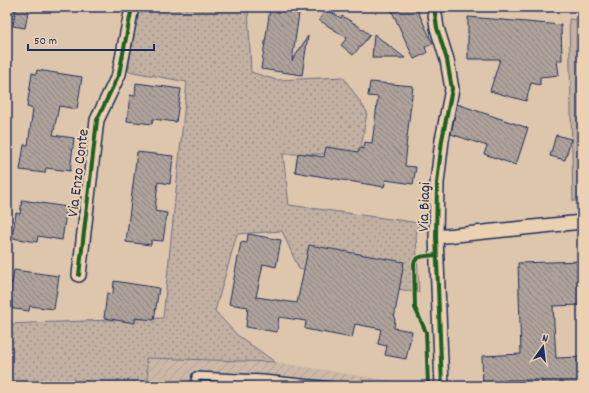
<svg xmlns="http://www.w3.org/2000/svg" width="589" height="393" font-family="Dekko,sans-serif">
  <style>
    .industrial { fill: url(#industrial-furrows) }
    .grass { fill: url(#grass-dots); stroke: #6e7080 }
    .garden { fill: #c2b0a2; stroke: #6e7080 }
    .building { fill: url(#building-back-hatch); stroke: #1b2f5e }
    .lines { fill: none; stroke-linecap: round; stroke-linejoin: round }
    .service-casing { stroke: #1b2f5e; stroke-width: 10 }
    .minor-casing { stroke: #1b2f5e; stroke-width: 16 }
    .path { stroke: #1b2f5e; stroke-width: 2.5; stroke-dasharray: 1 3; stroke-linecap: butt }
    .service { stroke: #ebd0b2; stroke-width: 7 }
    .minor { stroke: #ebd0b2; stroke-width: 13 }
    .cycleway-casing { stroke: #ebd0b2; stroke-width: 6 }
    .cycleway { stroke: #1b5e20; stroke-width: 4 }
    .labels { text-anchor: middle; dominant-baseline: central; stroke-width: 4; stroke-linejoin: round; paint-order: stroke }
    .street-label { font-size: 16px; fill: #1b2f5e; stroke: #ebd0b2 }
  </style>
  <defs>
    <pattern id="industrial-furrows" width="10" height="10" patternUnits="userSpaceOnUse"><rect width="10" height="10" fill="#ccb8a6"/><path d="M-1 1l2-2M0 10L10 0M9 11l2-2" fill="none" stroke="#af9e91"/></pattern>
    <pattern id="grass-dots" width="8" height="8" patternUnits="userSpaceOnUse"><rect width="8" height="8" fill="#c2b0a2"/><path d="M2 2h.1M6 6h.1" fill="none" stroke="#9d9087" stroke-width="1.8" stroke-linecap="round"/></pattern>
    <pattern id="building-back-hatch" width="6" height="6" patternUnits="userSpaceOnUse"><rect width="6" height="6" fill="#aea19a"/><path d="M-1 5l2 2M0 0l6 6M5-1l2 2" fill="none" stroke="#8d8481"/></pattern>
  </defs>
  <rect width="100%" height="100%" fill="#dec6ad"/>
  <filter id="ink" filterUnits="userSpaceOnUse"><feTurbulence type="fractalNoise" baseFrequency=".025" numOctaves="2"/><feDisplacementMap in="SourceGraphic" scale="8" xChannelSelector="R" yChannelSelector="G"/><feConvolveMatrix kernelMatrix="1 2 1 2 8 2 1 2 1" color-interpolation-filters="sRGB"/></filter>
  <g filter="url(#ink)">
    <path class="industrial" d="M146 358 275 362 423 386H149Z"/>
    <path class="grass" d="M138 7H248L251 72 276 80 343 77 367 112 360 154H283L289 205 419 223 416 236 419 293 299 269 282 231 237 234 215 311 236 334 275 362 146 358 149 386H7V324L163 318 187 82 128 71Z"/>
    <path class="garden" d="M569 19 582 20V201H573Z"/>
    <path class="building" d="M16 7H29L25 28 13 26Z
      M277 7H300L292 61 308 36 302 75 261 69 270 9Z
      M390 7H416L433 44 425 47 427 53 414 59Z
      M326 9 341 18 342 16 357 25 370 35 353 55 341 45 347 38 319 20Z
      M468 17 561 25 562 60H557L559 75 540 77V85L531 83 526 101 490 91 500 59H468Z
      M374 34 405 58H372Z
      M37 70 82 77 77 109 59 106 53 135 74 138 70 171 46 168 45 173 20 170 24 145H28L33 109 27 107 32 73 36 74Z
      M370 82 413 86 406 147H407L405 166 416 167 413 184 386 180 384 187 295 172 298 153 324 157 326 147 359 152V148L364 149 365 142 372 143 378 97 368 96Z
      M136 83 181 89 176 122 153 119 152 124 127 121 130 95 135 96Z
      M457 104 528 128 516 165 484 154 487 146 451 134Z
      M556 135 571 139 565 160 550 156Z
      M137 152 173 156 170 184 158 182 155 211 167 213 163 241 151 240V245L126 242Z
      M22 200 67 207 62 240 38 236 37 242 12 238 16 213 20 214Z
      M248 234 281 240 276 267 263 264 256 297 297 303 309 245 404 262 394 319H395L394 328 412 331 406 359 385 355 387 346 378 344 381 329 355 324 352 338 305 329 306 321 279 317 277 332 246 327 248 307 229 304 241 242 247 243Z
      M582 261V305L553 306 556 358 582 357V386H542V380H507V386H483L482 356 521 354 518 263Z
      M14 270 59 276 54 309 30 306 29 311 7 308V282L12 283Z
      M114 281 159 288 154 320 135 318V323L104 318 107 293 113 294Z"/>
    <g class="lines">
      <g class="service-casing">
        <path id="service" d="M195 386 196 376 263 379 332 386"/>
      </g>
      <g class="minor-casing">
        <path id="minor" d="M434 7 437 28 447 60 452 89 442 140 437 183 436 237 442 386
          M436 237 582 222
          M79 275 97 120 119 74 132 7"/>
      </g>
      <path class="path" d="M7 46 15 7"/>
      <use href="#service" class="service"/>
      <use href="#minor" class="minor"/>
      <g class="cycleway-casing">
        <path id="cycleway" d="M434 7 437 28 447 60 452 89 442 140 437 183 436 237 442 386
          M79 275 97 120 119 74 132 7
          M428 386 426 332 415 308 414 263C417 255 428 256 436 255"/>
      </g>
      <use href="#cycleway" class="cycleway"/>
    </g>
  </g>
  <g class="labels">
    <g class="street-label">
      <text transform="translate(79 173) rotate(-83)">Via Enzo Conte</text>
      <text transform="translate(425 207) rotate(-88)">Via Biagi</text>
    </g>
  </g>
  <rect width="589" height="393" fill="none" stroke="#ebd0b2" stroke-width="24"/>
  <rect x="12" y="12" width="565" height="369" fill="none" stroke="#1b2f5e" stroke-width="1.5" filter="url(#ink)"/>
  <g transform="translate(543 347) rotate(14)" stroke="#ebd0b2" stroke-width="3" paint-order="stroke">
  <path d="M0-3L7 15L0 10L-7 15Z" fill="#1b2f5e"/>
  <text y="-6" font-size="11" font-weight="bold" text-anchor="middle" fill="#1b2f5e">N</text>
  </g>
  <path d="M28 44v6h126v-6" fill="none" stroke="#1b2f5e" stroke-width="2"/>
  <text x="34" y="44" font-size="12" fill="#1b2f5e" stroke="#ebd0b2" stroke-width="3" paint-order="stroke">50 m</text>
</svg>
